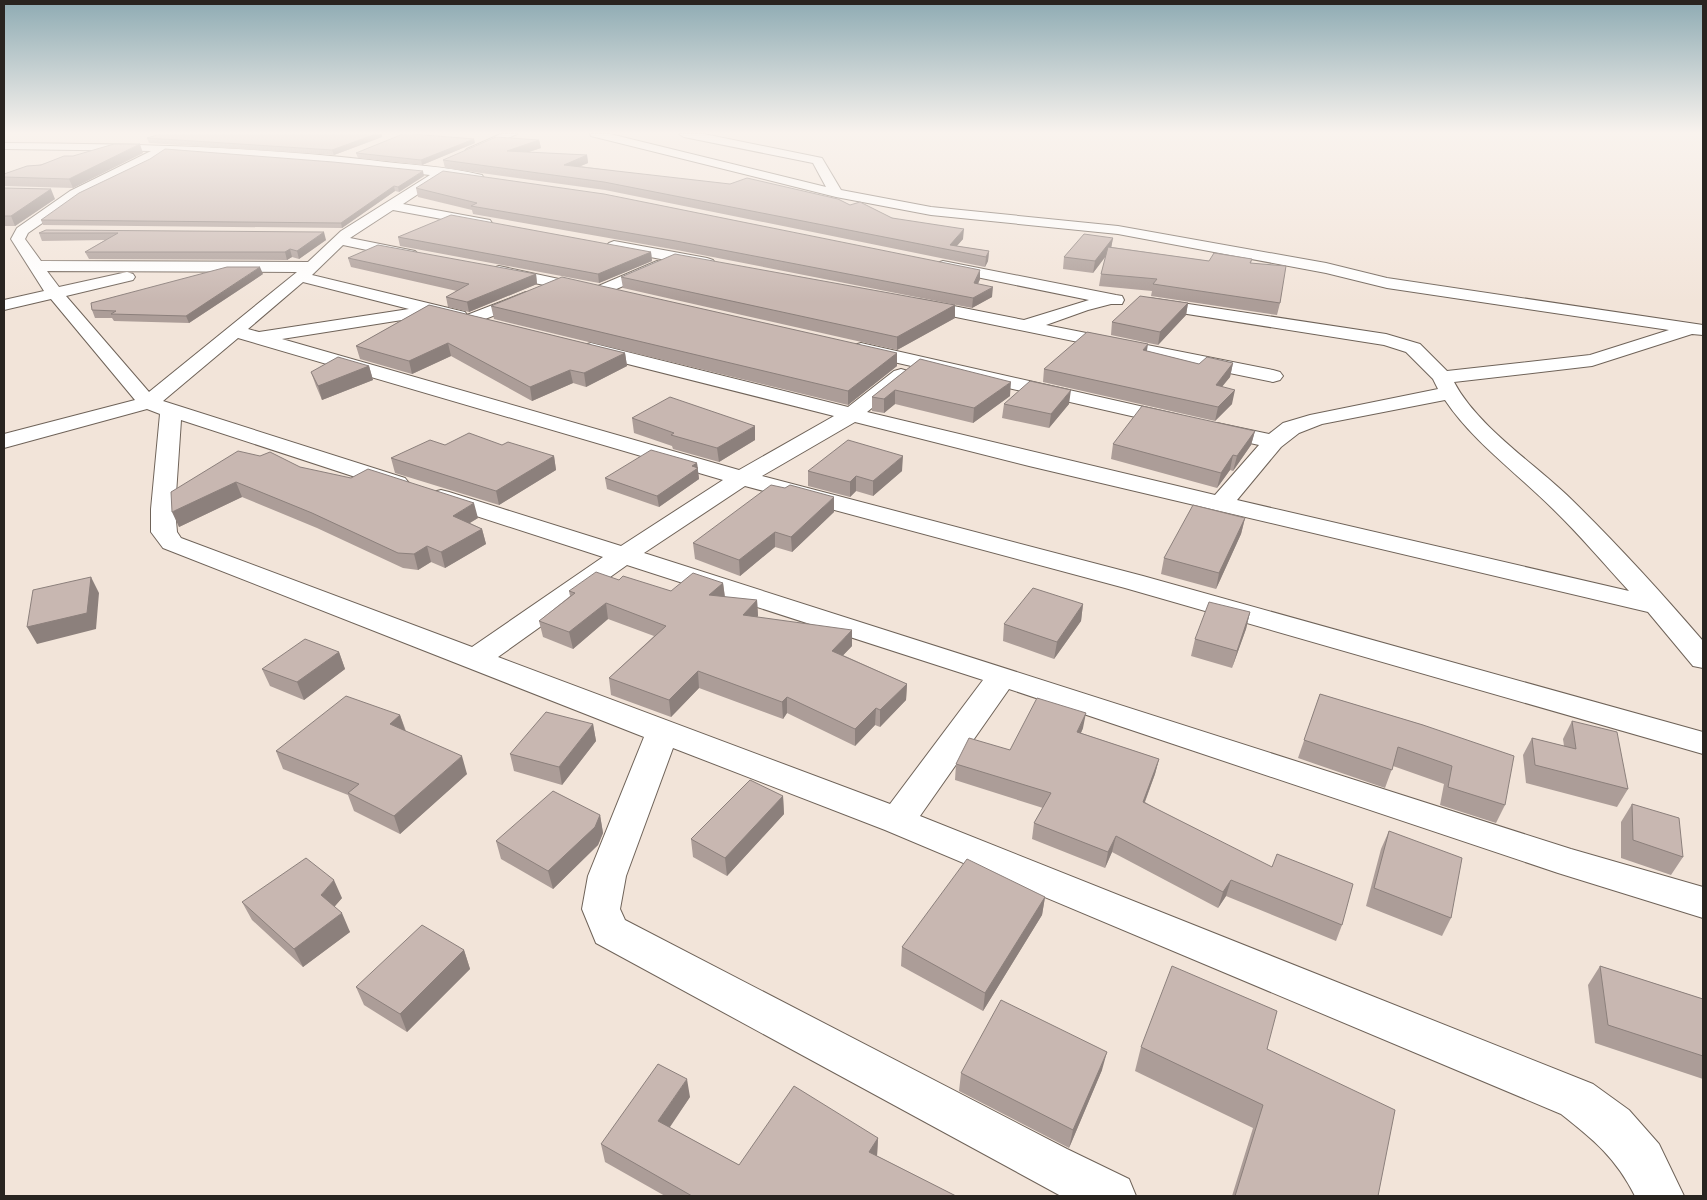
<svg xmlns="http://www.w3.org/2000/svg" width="1707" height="1200" font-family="'Noto Sans',sans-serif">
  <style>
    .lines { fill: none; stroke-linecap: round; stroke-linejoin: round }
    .minor-casing { stroke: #6f6359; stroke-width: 2 }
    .minor { fill: #fff; fill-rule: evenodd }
    .wall { fill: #ac9d98 }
    .shaded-wall { fill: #8c807c }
    .building { fill: #c8b7b1; stroke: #8c807c }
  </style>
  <rect width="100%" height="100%" fill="#f2e4d9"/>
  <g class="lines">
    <g class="minor-casing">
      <path id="minor" d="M501 134H517L475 153H467L465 151 467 149Z
        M590 134H610L826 187 813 163 684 137 679 134H704L822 158 841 190 931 207 1118 226 1326 263 1387 278 1703 325V335L1692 334 1592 366 1454 382C1477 426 1535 464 1571 499 1617 544 1661 592 1703 641V668L1693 666 1648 612 1029 466 855 422 762 476 1143 576 1703 732V754L1125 588 745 486 644 553 1571 849 1703 887V918L1558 873 1009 689 920 816 1593 1084 1629 1110 1659 1144 1684 1196H1635C1616 1158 1594 1140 1561 1114L885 830 673 748 626 876 620 909 625 920 1067 1149 1129 1179 1136 1196H1061L596 943 582 909 588 876 644 737 163 548 151 532V509L160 414 147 409 4 448V434L135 400 51 299 4 310V300L44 291 11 239 17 228 70 191 151 151 4 149V143C127 144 248 146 370 160 407 165 446 166 482 175L484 178 478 182 444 177 403 204 490 220 492 223 490 226 485 227 393 210 350 238 415 251 418 254 415 257 410 259 343 245 312 275 465 312 467 315 526 292 532 293 534 297 532 301 472 324 466 323 464 320 459 321 429 314 421 317 282 339 739 470 834 416 584 353 582 349 584 345 591 343 848 407 894 371 901 369 908 371 911 375 908 379 867 412 1215 495 1259 445 1209 434 1206 429 1209 424 1217 423 1269 434 1283 423 1310 415 1438 389 1433 379 1406 352 1384 345 1149 308 1143 307 1140 303 1143 299 1149 298 1386 334 1420 344 1447 371 1590 355 1669 330 1387 288 1326 273 1118 234 931 215 836 197 591 136ZM166 152 282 159 430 175 341 231 308 262 41 261 25 239 28 233 80 197 151 162ZM47 271 297 272 149 392 66 296 133 280 135 277 133 274 127 272 59 287ZM303 282 409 309 259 332 248 329ZM238 338 723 480 621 546 449 492 441 490 433 492 429 497 433 502 603 557 472 647 181 538 177 532 175 509 181 420 389 488 397 490 405 488 409 483 405 478 163 401ZM1445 400C1473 442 1517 473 1553 509 1580 535 1604 564 1629 591L1237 500 1281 447 1299 433 1322 424ZM627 565 983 680 890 804 498 657Z
        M614 241 707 258 713 260 715 263 713 266 707 268 609 249 606 246 609 243Z
        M657 261 663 263 665 266 663 269 600 296 593 293 589 294 499 276 493 274 491 271 493 268 499 266 596 287Z
        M943 261 1116 295 1122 296 1124 300 1122 304H1111L1088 310 1046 325 1273 370 1280 372 1283 376 1280 380 1273 382 912 308 909 304 912 300 918 299 1024 320 1089 300 937 269 935 266 937 263Z
        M861 343 1175 414 1182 416 1186 420 1182 424 1175 426 854 353 852 349 854 345Z"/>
    </g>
    <use href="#minor" class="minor"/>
  </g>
  <path class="wall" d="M161 134H382V137L334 155 149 143 147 138Z
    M539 140 541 148 528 152 587 155 588 163 580 166 850 205 963 239 957 246 989 251 988 261 985 267 605 190 445 168 443 160Z
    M475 143 422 165 358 158 356 153Z
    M143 153 73 188 4 186V174L73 156Z
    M424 176 399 192 395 191 342 228 43 225 41 220Z
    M4 188 55 199 15 226H4Z
    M416 188 980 279 978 284 992 297 972 308 677 250 473 214 472 210 418 197Z
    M46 230 326 240 299 259 292 257 287 260 89 259 85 252 105 240 42 241 39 233Z
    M398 237 651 252 652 261 599 283 400 246Z
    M1113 238 1111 247 1209 261 1252 259 1251 263 1280 303 1277 315 1151 296 1152 291 1099 286 1101 274 1106 256 1093 273 1063 269 1064 257Z
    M348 258 536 274 537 284 469 312 448 307 446 297 457 291 351 267Z
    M263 274 189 323 114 321 112 318H95L92 310Z
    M621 277 955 305V318L897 350 623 288Z
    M1188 303 1186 315 1158 345 1111 335 1112 322Z
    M429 305 625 353 627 366 586 387 573 383 532 401 451 356 412 374 360 359 356 346Z
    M491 306 897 353V366L848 405 494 319Z
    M1147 351 1199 364 1233 363 1230 377 1222 386 1232 404 1215 421 1043 382 1044 369Z
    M920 359 1010 396 973 423 895 404 884 413 872 411V397Z
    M369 366 373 380 322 400 316 386 311 372Z
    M1004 404H1069L1049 428 1002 418Z
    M632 418 755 440 719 462 673 449 672 446 634 433Z
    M1255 431 1251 445 1233 471 1230 470 1217 488 1111 459 1113 444Z
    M445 445H502L554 456 556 470 499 505 395 473 391 458Z
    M697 463 699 479 659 507 607 489 605 478Z
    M300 467 478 518 470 523 482 529 486 544 445 568 431 562 418 570 403 568 317 528 242 497 179 527 171 492Z
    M808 471H902L873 496 856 491 850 497 808 486Z
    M785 488 834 512 792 552 775 547 740 576 695 559 693 543Z
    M1245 518 1241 534 1216 589 1161 574 1164 558Z
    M619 580 671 591 723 583 725 597 757 600 758 616 757 617 852 646 843 655 907 684 906 700 880 727 875 725 855 746 787 713 783 719 699 688 671 717 611 695 609 678 654 636 608 619 573 649 543 637 539 621 570 596 569 591Z
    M1083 604 1081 621 1054 659 1003 641 1004 624Z
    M1250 612 1246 629 1232 668 1191 656 1195 639Z
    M339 652 345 669 304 700 270 686 262 669Z
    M1320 694 1423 725 1505 805 1496 823 1440 805 1444 784 1393 766 1385 788 1298 758Z
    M400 715 406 731 467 774 400 834 354 811 348 795 283 769 276 751Z
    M1572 721 1628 789 1617 807 1526 783 1523 755 1532 738 1564 746 1563 739Z
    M593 724 596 741 562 785 514 771 510 754Z
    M1083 728 1081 733 1159 759 1155 774 1145 802 1342 925 1336 941 1226 896 1218 908 1112 852 1105 868 1032 839 1034 823 1043 808 955 780 956 764 1010 750Z
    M783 796 784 814 727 876 693 857 691 839Z
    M1632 804 1683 857 1671 875 1621 858V822Z
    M600 815 603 833 598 845 553 889 501 859 496 841Z
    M1389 831 1451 918 1442 936 1366 906 1381 849Z
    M1045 897 1042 915 983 1011 901 966 902 947Z
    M342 898 334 907 350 932 303 967 252 920 242 902Z
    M464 950 470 969 407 1032 364 1005 356 987Z
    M1600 966 1703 999V1079L1595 1043 1588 985Z
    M1141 1047 1267 1049 1378 1196H1232L1253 1128 1135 1071Z
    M1102 1070 1069 1148 959 1091 961 1073Z
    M690 1097 669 1127 739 1165 878 1138 877 1156 956 1196H665L605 1162 601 1144Z"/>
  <path class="shaded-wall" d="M376 134H382V137L334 155 332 150Z
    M474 139 475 143 422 165 421 160Z
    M539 140 541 148 508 159 507 151Z
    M140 144 143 153 73 188 69 179Z
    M587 155 588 163 565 173 564 165Z
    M423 171 424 176 399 192 398 187Z
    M394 186 395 191 342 228 341 223Z
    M51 189 55 199 15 226 11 216Z
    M964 229 963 239 953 250 950 245Z
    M324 232 326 240 299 259 297 251Z
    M1113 238 1111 249 1093 273 1095 261Z
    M290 249 292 257 287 260 285 252Z
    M989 251 988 261 985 267 986 257Z
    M651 252 652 261 599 283 598 274Z
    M260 267 263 274 189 323 186 316Z
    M980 270V279L974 293V283Z
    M536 274 537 284 469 312 467 302Z
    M993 287 992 297 972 308 973 298Z
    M1188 303 1186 315 1158 345 1160 332Z
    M955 305V318L897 350V337Z
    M448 343 451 356 412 374 409 361Z
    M1148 344 1146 357 1143 350Z
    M625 353 627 366 586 387 584 373Z
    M897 353V366L848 405V391Z
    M1233 363 1230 377 1213 398 1216 385Z
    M369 366 373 380 322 400 318 386Z
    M570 370 573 383 532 401 530 387Z
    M1011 382 1010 396 973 423 974 408Z
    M895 390V404L884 413V399Z
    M1071 390 1069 404 1049 428 1051 414Z
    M1235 390 1232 404 1215 421 1218 407Z
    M755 426V440L719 462 717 448Z
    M1255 431 1251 445 1233 471 1237 456Z
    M1233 455 1230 470 1217 488 1221 473Z
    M554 456 556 470 499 505 496 491Z
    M903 456 902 471 873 496V481Z
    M697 463 699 479 659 507 657 496 692 466Z
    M856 476V491L850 497V482Z
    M236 482 242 497 179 527 172 512Z
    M834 497V512L792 552 791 537Z
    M474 503 478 518 456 531 453 516Z
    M1245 518 1241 534 1216 589 1219 573Z
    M482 529 486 544 445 568 441 552Z
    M775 532V547L740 576 739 560Z
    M427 546 431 562 418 570 414 554Z
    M91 577 99 593 96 629 37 644 27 627Z
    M723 583 725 599 709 595Z
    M757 600 758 616 744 631 743 615Z
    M606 603 608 619 573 649 569 632Z
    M1083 604 1081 621 1054 659 1057 642Z
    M1250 612 1246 629 1232 668 1237 651Z
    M852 630V646L832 667V651Z
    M339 652 345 669 304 700 297 682Z
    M698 671 699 688 671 717 669 700Z
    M907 684 906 700 880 727V710Z
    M787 697V713L783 719 782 702Z
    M876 708 875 725 855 746V729Z
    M1086 713 1083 728 1074 748 1077 732Z
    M400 715 406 733 390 724Z
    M593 724 596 741 562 785 559 767Z
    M462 756 467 774 400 834 394 816Z
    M1159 759 1155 774 1139 817 1143 802Z
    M783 796 784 814 727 876 725 858Z
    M600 815 603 833 598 845 553 889 548 871Z
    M1116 836 1112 852 1105 868 1108 852Z
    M334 880 342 898 329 913 321 895Z
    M1231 880 1226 896 1218 908 1223 892Z
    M1045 897 1042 915 983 1011 985 993Z
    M342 913 350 932 303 967 294 949Z
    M464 950 470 969 407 1032 400 1014Z
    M1107 1052 1102 1070 1069 1148 1073 1130Z
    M687 1079 690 1097 662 1139 658 1121Z
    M878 1138 877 1156 869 1170V1152Z"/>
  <path class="building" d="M161 134H376L332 150 147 138Z
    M403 134H412L474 139 421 160 356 153Z
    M496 137 539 140 507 151 587 155 564 165 730 184 747 178 838 199 850 205 860 202 892 218 964 229 950 245 989 251 986 257 604 182 443 160Z
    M114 144H140L69 179 4 177V174L27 166 41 165 64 156H73Z
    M165 149 333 162 423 171 398 187 394 186 341 223 41 220 79 193 150 159Z
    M443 171 604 194 980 270 974 283 993 287 973 298 676 241 471 206 477 203 416 188Z
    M4 188 51 189 11 216H4Z
    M451 215 651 252 598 274 398 237Z
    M46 230 324 232 297 251 290 249 285 252H85L118 233H39Z
    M1084 234 1113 238 1095 261 1064 257Z
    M378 245 536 274 467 302 446 297 469 284 348 258Z
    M1108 247 1209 261 1214 253 1252 259 1250 263 1286 266 1280 303 1153 284 1157 279 1101 274Z
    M675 254 955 305 897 337 621 277Z
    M227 267H260L186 316 111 314 116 311 92 310 91 303Z
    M562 277 897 353 848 391 491 306Z
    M1140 296 1188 303 1160 332 1112 322Z
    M429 305 625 353 584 373 570 370 530 387 448 343 409 361 356 346Z
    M1087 332 1148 344 1143 350 1199 364 1207 357 1233 363 1216 385 1235 390 1218 407 1044 369Z
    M338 357 369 366 318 386 311 372Z
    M920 359 1011 382 974 408 895 390 884 399 872 397Z
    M1030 381 1071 390 1051 414 1004 404Z
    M670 397 755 426 717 448 671 435 674 433 632 418Z
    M1142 406 1255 431 1237 456 1233 455 1221 473 1113 444Z
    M469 433 502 445 508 442 554 456 496 491 391 458 430 440 445 445Z
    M848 440 903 456 873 481 856 476 850 482 808 471Z
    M651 450 697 463 692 466 698 468 657 496 605 478Z
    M238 451 260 456 270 452 300 467 351 478 368 469 474 503 453 516 482 529 441 552 427 546 414 554 398 553 312 513 236 482 172 512 171 492Z
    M771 485 785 488 790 485 834 497 791 537 775 532 739 560 693 543Z
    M1193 505 1245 518 1219 573 1164 558Z
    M596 572 619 580 623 576 671 591 693 573 723 583 709 595 757 600 743 615 852 630 832 651 907 684 880 710 876 708 855 729 787 697 782 702 698 671 669 700 609 678 666 626 606 603 569 632 539 621 575 593 569 591Z
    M91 577 87 613 27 627 33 590Z
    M1033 588 1083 604 1057 642 1004 624Z
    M1209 602 1250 612 1237 651 1195 639Z
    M305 639 339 652 297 682 262 669Z
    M1320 694 1423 725 1514 756 1505 805 1448 787 1452 766 1398 747 1392 770 1304 740Z
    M346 696 400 715 390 724 462 756 394 816 348 793 359 784 276 751Z
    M1037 698 1086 713 1077 732 1159 759 1143 802 1272 867 1277 854 1353 884 1342 925 1231 880 1223 892 1116 836 1108 852 1034 823 1051 793 956 764 969 738 1010 750Z
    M546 712 593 724 559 767 510 754Z
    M1572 721 1617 732 1628 789 1535 765 1532 738 1576 749Z
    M750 780 783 796 725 858 691 839Z
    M553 791 600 815 595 827 548 871 496 841Z
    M1632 804 1679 818 1683 857 1633 840Z
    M1389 831 1462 858 1451 918 1374 888Z
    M306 858 334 880 321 895 342 913 294 949 242 902Z
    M967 859 1045 897 985 993 902 947Z
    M422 925 464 950 400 1014 356 987Z
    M1172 966 1277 1011 1267 1049 1395 1110 1378 1196H1235L1263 1105 1141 1047Z
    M1600 966 1703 999V1056L1608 1025Z
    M1001 1000 1107 1052 1073 1130 961 1073Z
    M658 1064 687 1079 658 1121 739 1165 794 1086 878 1138 869 1152 956 1196H692L601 1144Z"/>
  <linearGradient id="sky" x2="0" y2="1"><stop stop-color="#8eabb3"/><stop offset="0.44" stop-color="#f9f3ee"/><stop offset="1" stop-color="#f9f3ee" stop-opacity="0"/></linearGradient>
  <rect width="1707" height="302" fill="url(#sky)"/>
  <rect width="1707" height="1200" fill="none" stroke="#292420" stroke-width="10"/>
</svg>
